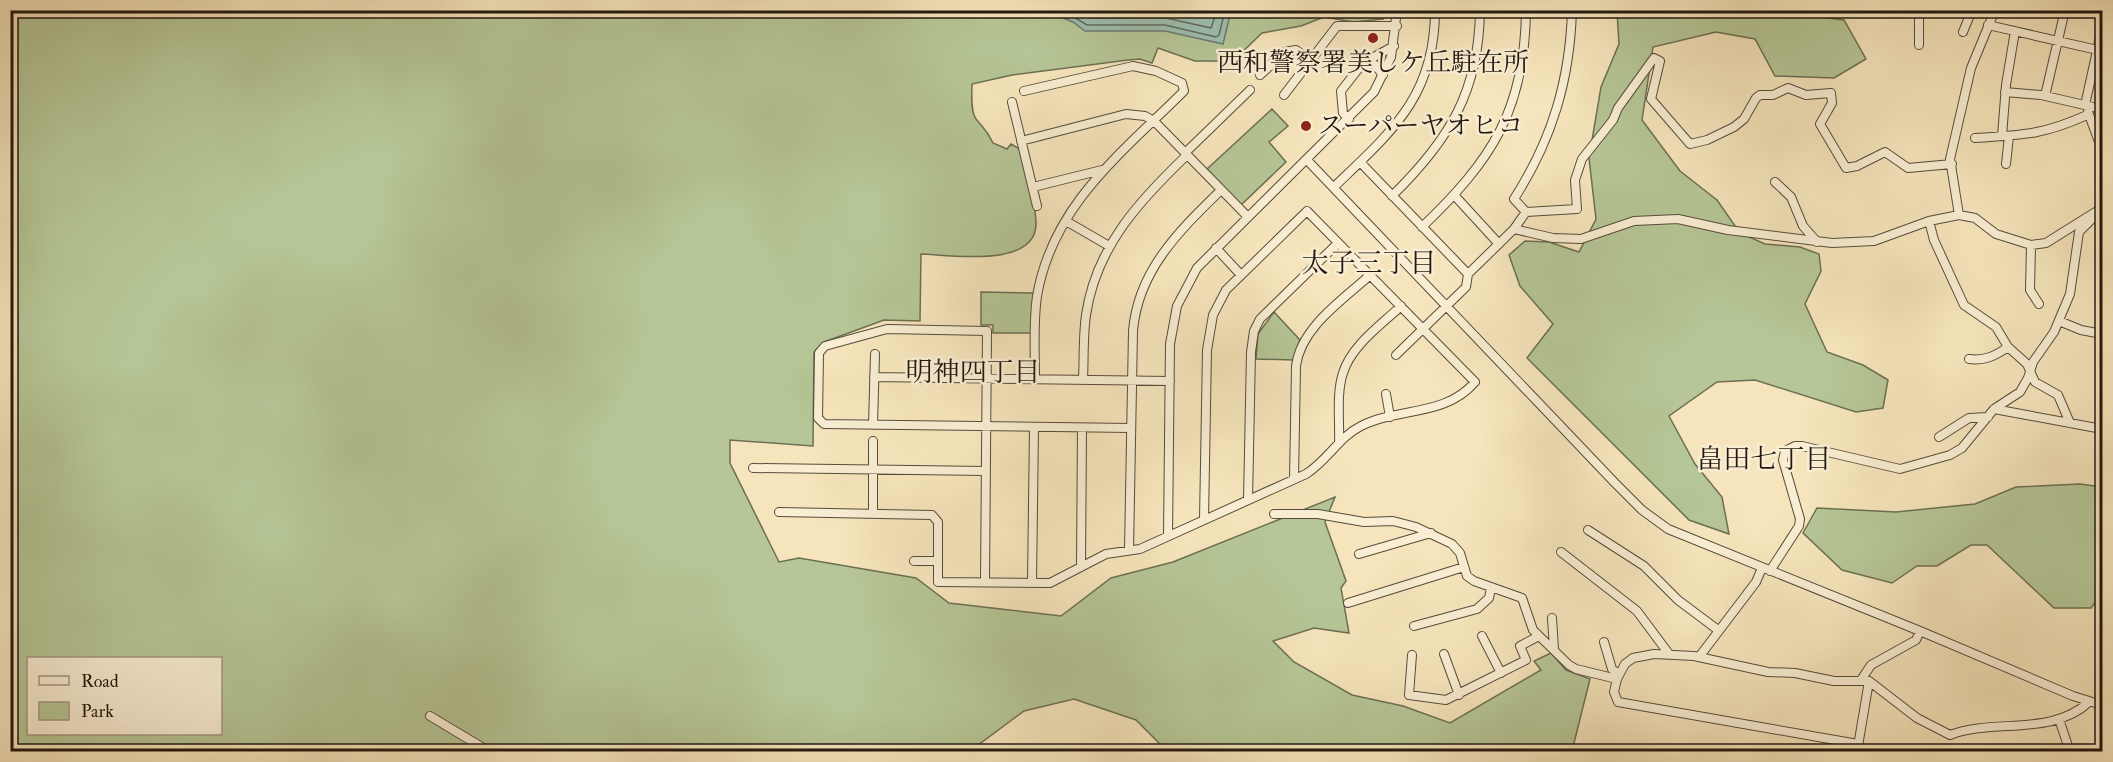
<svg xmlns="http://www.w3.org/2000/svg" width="2113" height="762" font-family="'IM FELL Double Pica','Noto Serif JP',serif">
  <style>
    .green { fill: #b6c696; stroke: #6c6f53; stroke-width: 1.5; fill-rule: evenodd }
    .water { fill: #9dbfb0; stroke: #6c7c70; stroke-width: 1.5 }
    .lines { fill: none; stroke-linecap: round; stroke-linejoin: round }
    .shore { stroke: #606c60; stroke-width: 1.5 }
    .minor-casing { stroke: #574b3b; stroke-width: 10 }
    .minor { stroke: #f9eed3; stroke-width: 8 }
    .poi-dot { fill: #8f2418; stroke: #f9eed3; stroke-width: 2 }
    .labels { text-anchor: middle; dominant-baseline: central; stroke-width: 5; stroke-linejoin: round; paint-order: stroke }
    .poi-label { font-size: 26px; fill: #221810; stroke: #f9eed3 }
    .neighbourhood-label { font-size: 27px; fill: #221810; stroke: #f9eed3 }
  </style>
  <rect width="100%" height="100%" fill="#f6e5bc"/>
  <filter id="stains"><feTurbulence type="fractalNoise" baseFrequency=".00333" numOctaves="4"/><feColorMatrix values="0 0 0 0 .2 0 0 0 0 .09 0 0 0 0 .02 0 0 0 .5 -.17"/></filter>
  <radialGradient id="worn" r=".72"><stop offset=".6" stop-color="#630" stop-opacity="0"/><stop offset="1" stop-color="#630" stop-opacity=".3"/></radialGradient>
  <path class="green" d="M1785 10 1788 13 1844 20 1866 59 1834 78 1775 76 1755 39 1716 32 1653 47 1642 120 1680 171 1717 200 1740 233 1765 244 1800 247 1819 254 1821 271 1805 304 1827 352 1863 365 1888 380 1883 408 1856 412 1755 380 1717 382 1669 416 1695 464 1722 497 1729 534 1689 520 1527 358 1553 324 1520 286 1509 255 1525 241 1549 242 1579 252 1596 219 1589 158 1601 87 1619 44 1617 11Z
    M10 11H1383V19L1354 22 1324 17 1301 26 1262 33 1233 61H1195L1158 48 1152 63 1140 59 1128 60 1012 75 972 84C972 93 970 111 976 119 984 129 987 130 993 143L1007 149 1011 144 1020 149C1025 172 1035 198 1036 222 1038 269 951 255 921 254L920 321 884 320 824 342 814 352 813 446 730 440V463L779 562 799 558 916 578 949 603 1061 616 1111 578 1173 562 1335 497 1325 522 1346 581 1341 588 1349 633 1314 628 1273 641 1294 662 1352 695 1403 706 1450 723 1541 670 1534 661 1551 653 1566 670 1590 679 1572 751H1167L1136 720 1074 699 1024 711 978 745 946 752 897 751 886 749H766L763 752 11 751ZM28 658H220V734H28Z
    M1272 109 1288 126 1269 142 1286 162 1240 206 1207 169Z
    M981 292 1034 293 1031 333H993V325H981Z
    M1274 312 1300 340 1294 360 1256 359 1258 334Z
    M2080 484 2102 487V593L2091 608H2054L1987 545H1971L1937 566H1917L1892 583 1842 570 1803 533 1817 508 1896 512 1975 504 2016 487Z"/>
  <path class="water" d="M1056 11V10L1231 11 1223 44 1165 31H1085L1073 22 1058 16Z"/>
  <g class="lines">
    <path class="shore" d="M1062 10 1087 25H1165L1216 37 1219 35 1225 10
      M1080 10 1090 18H1166L1211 28 1217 10"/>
    <g class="minor-casing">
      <path id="minor" d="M1988 25 2102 51
        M1963 32 1972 10
        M1919 45V10
        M1366 61 1375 65 1383 75
        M1260 75 1285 52 1296 50 1310 60
        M1024 91 1133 66 1156 71 1182 83 1184 91C1122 153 1053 204 1037 296 1033 323 1035 352 1035 379
        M2005 92 2041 95 2102 109
        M1284 95 1337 26H1397
        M2045 96 2065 10
        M1012 102 1037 206
        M2085 105 2102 28
        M2088 112 2098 139H2102
        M1349 119 1343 113 1341 91 1363 63 1394 46
        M2002 136 2006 85 2015 31
        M1975 138C2022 135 2043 135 2087 115
        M1021 141 1126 114 1145 116 1154 121 1248 217
        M1185 153 1250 90
        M1307 160 1615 483 1642 510 1668 529 1920 631 2073 696 2102 705
        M1360 162 1468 274
        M2006 164 2009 136
        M1775 182 1791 197 1803 226 1817 242
        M1033 187 1102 170
        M1334 187C1391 132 1435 97 1435 10
        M1392 196C1449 140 1479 92 1480 10
        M1455 196 1499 244
        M1526 212 1514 199C1552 140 1570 80 1572 10
        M1959 215 1950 159 1971 68 1995 10
        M1066 221 1109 246
        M1929 221 1934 240 1964 305 1996 327 2008 347 2027 364 2035 382 2058 395 2070 423
        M1422 227C1492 160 1525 110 1526 10
        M1514 229 1526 212 1577 209 1575 180 1582 159 1613 120 1618 108 1654 58 1660 61 1651 99 1690 144 1707 140 1734 127 1744 119 1756 98 1760 95H1773L1788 88 1806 95 1831 93 1832 103 1820 124 1846 168 1857 166 1885 152 1908 168 1952 164
        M2031 245 2030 290 2039 304
        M1216 248 1241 275
        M2102 315V326
        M2059 321 2081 330 2102 334
        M1396 355 1466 287 1468 274 1514 229 1553 238 1581 239 1634 221 1678 219 1728 230 1832 243 1874 241 1929 221 1959 215 1975 218 1996 234 2031 245 2046 243 2102 208
        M1969 359C1985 361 1995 356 2008 347
        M874 377 1170 381
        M1083 380C1084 358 1083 336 1086 315 1096 247 1139 201 1187 155
        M1386 394 1390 417
        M1994 409 2102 429
        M873 425 875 354
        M1939 437 1969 418 1988 417
        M1339 443C1340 421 1336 394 1343 373 1351 346 1381 325 1401 306
        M753 468 986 471
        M1294 479 1296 366C1301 327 1343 300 1370 275
        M1248 500 1251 352 1254 331 1260 319 1338 243
        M779 512 932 515 938 522V582L1050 583 1106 554 1140 549 1306 474C1327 461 1339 437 1361 426 1399 407 1445 417 1475 382L1307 211 1226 290 1213 315 1207 350 1204 520
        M873 514V441
        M1274 514H1318L1364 522 1393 521 1416 527 1452 544 1460 553 1467 576 1474 581 1522 598 1533 630 1569 665 1576 669 1617 679
        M1588 530 1644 566 1678 600 1718 630
        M1168 536 1170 344 1177 306 1197 268 1374 92 1391 57 1397 10
        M1129 550 1133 331C1138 270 1180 230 1221 190
        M1561 552 1637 611 1669 654
        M1359 554 1431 533
        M914 561H938
        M1081 567 1082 428
        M1770 571 1799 526 1800 519 1783 460 1785 451 1795 446H1802L1900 469 1950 455 1962 448 1994 409 2020 392 2028 378 2033 362 2054 332 2070 294 2079 232 2102 209
        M985 582C986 499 986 415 987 331L887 329 825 346 819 353 818 418 824 424 1131 428
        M1032 583 1034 427
        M1348 603 1464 567
        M1552 618 1554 649
        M1414 626 1477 609 1489 598 1491 588
        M1482 636 1501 673
        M1604 642 1612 669 1619 674
        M1444 654 1459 695
        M1412 655 1409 695 1446 700 1526 660 1520 646 1539 636
        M1699 657 1756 582 1762 568
        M1861 680 1871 665 1916 640 1920 631
        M430 716 490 752
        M2059 719 2070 752
        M1858 744 1618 702 1614 692 1617 679 1625 664 1633 658 1654 654 1694 656 1768 672 1795 673 1834 681H1869L1917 718 1950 735C1994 718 2051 737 2089 702
        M1857 752 1869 681"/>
    </g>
    <use href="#minor" class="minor"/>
  </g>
  <g class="poi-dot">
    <circle cx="1373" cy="38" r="6"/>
    <circle cx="1306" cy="126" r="6"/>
  </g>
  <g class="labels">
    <g class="poi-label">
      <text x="1373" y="63">西和警察署美しケ丘駐在所</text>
      <text x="1318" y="126" text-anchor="start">スーパーヤオヒコ</text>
    </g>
    <g class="neighbourhood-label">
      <text x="1369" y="263">太子三丁目</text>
      <text x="973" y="372">明神四丁目</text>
      <text x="1764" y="459">畠田七丁目</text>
    </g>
  </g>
  <rect width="2113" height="762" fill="none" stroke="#f6e5bc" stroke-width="36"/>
  <rect x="12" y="12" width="2089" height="738" fill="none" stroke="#221810" stroke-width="3"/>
  <rect x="18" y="18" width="2077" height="726" fill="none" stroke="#221810" stroke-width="1.5"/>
  <rect x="27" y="657" width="195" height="78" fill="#f9eed3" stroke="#a39885" stroke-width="1.5"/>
  <rect x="39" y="676" width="30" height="9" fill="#f9eed3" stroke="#a39885" stroke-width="1.5"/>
  <text x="81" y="687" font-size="18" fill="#221810">Road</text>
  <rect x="39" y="702" width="30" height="18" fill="#b6c696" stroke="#a39885" stroke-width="1.5"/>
  <text x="81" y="717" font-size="18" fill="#221810">Park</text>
  <rect width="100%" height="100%" filter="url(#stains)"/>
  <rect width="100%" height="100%" fill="url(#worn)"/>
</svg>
